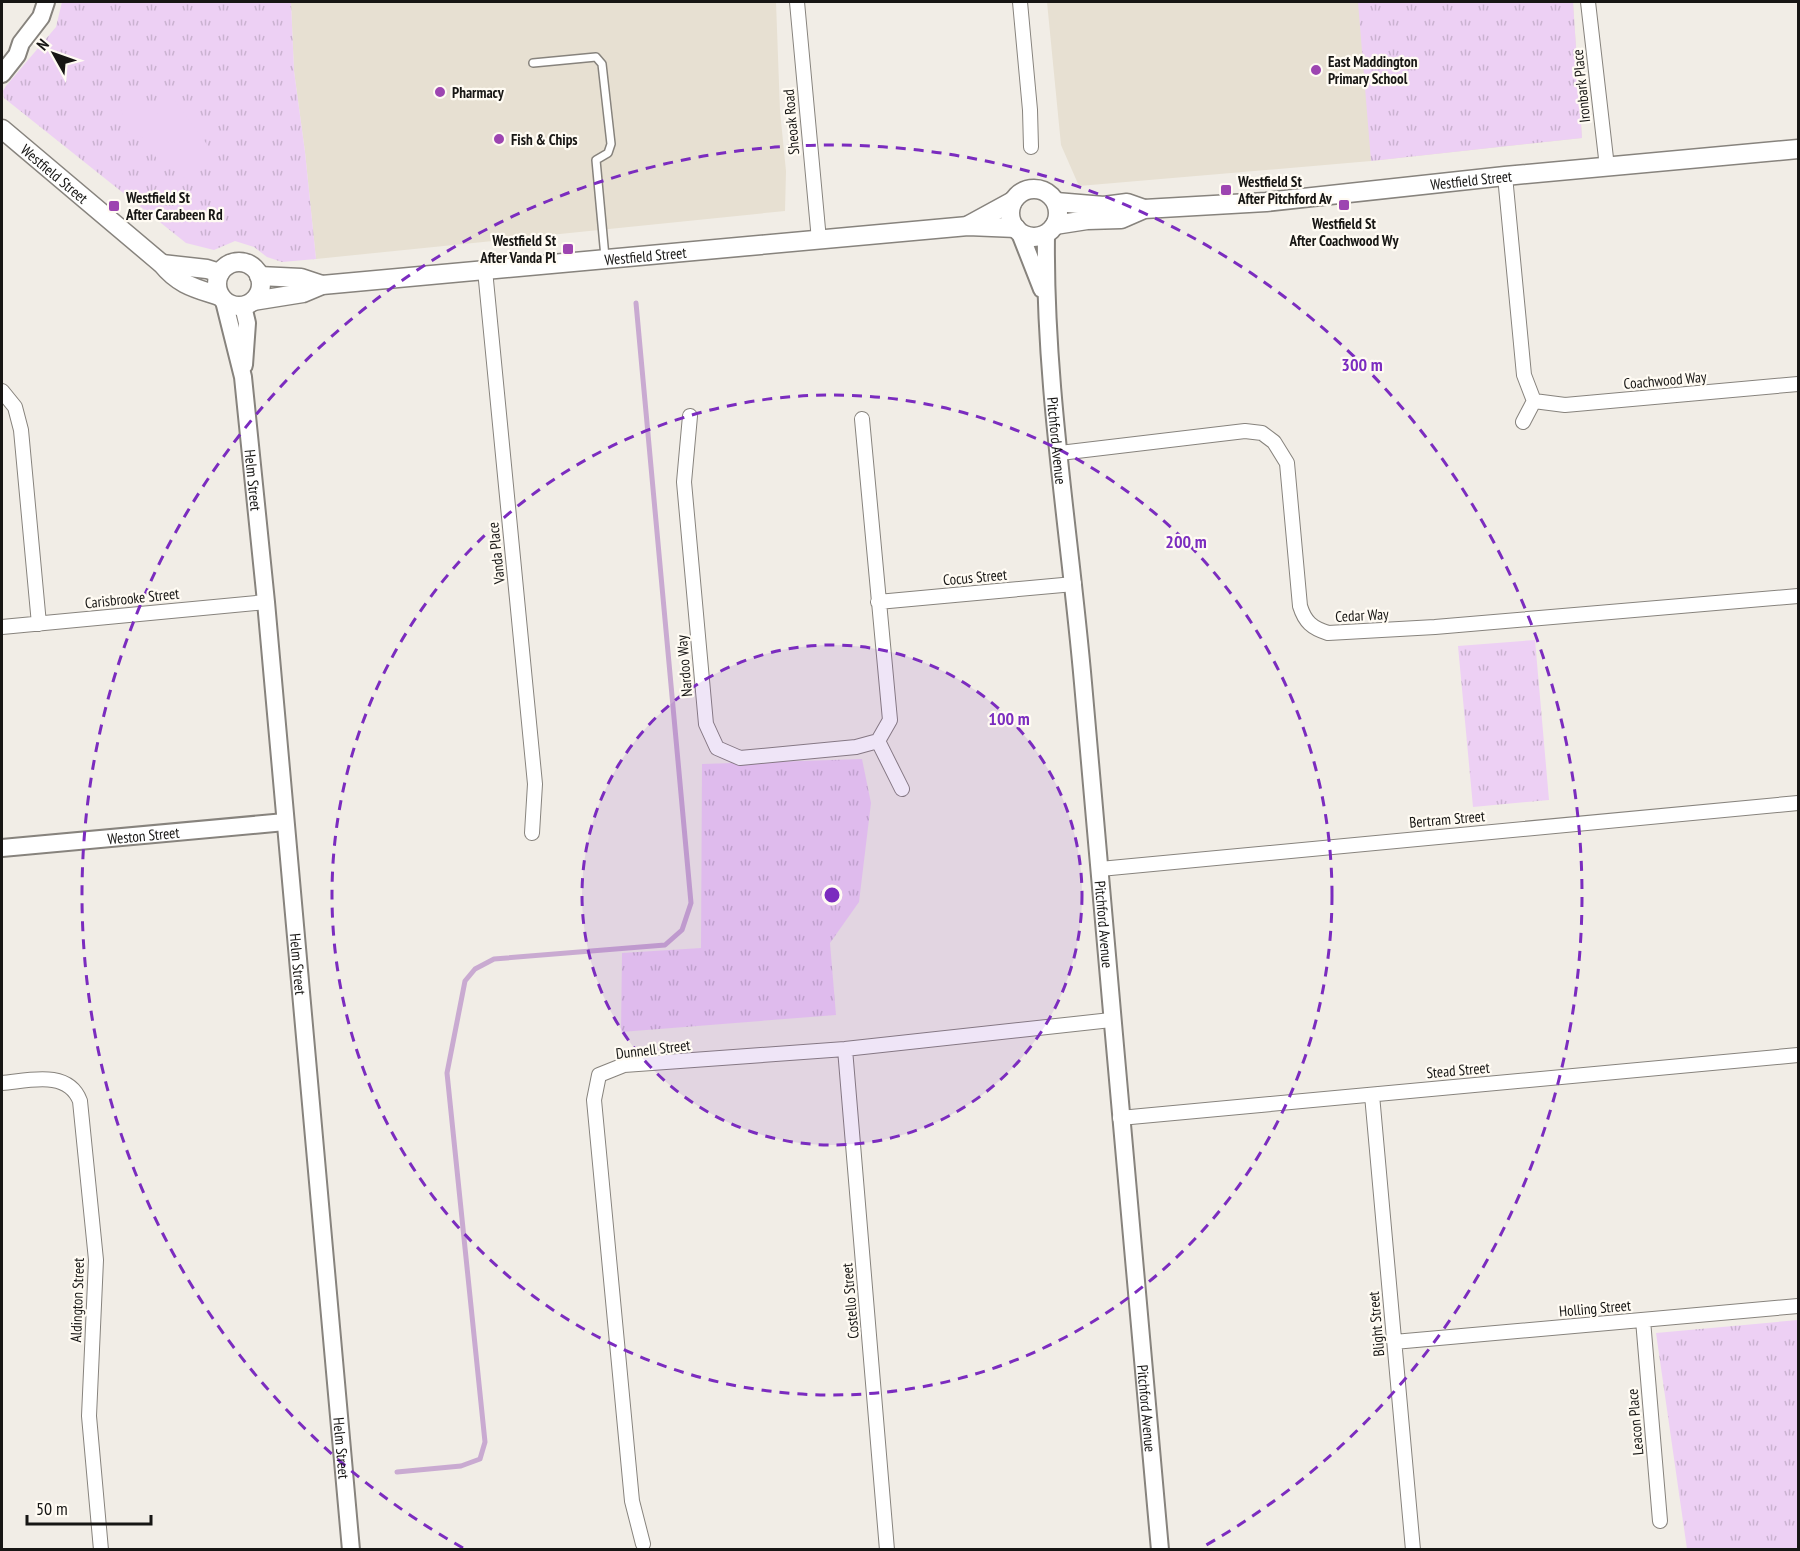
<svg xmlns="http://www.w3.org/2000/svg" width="1800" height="1551" font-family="'PT Sans Narrow',sans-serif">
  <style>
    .built { fill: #e7e0d2 }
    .park { fill: url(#park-tufts) }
    .garden { fill: #edd0f4 }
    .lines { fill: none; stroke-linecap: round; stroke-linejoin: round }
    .stream { stroke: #c9aad1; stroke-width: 5 }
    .service-casing { stroke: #87837d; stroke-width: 10 }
    .minor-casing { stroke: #87837d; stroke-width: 16 }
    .tertiary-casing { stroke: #87837d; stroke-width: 20 }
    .secondary-casing { stroke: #87837d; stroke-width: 21 }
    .service { stroke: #fff; stroke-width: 7 }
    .minor { stroke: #fff; stroke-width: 14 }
    .tertiary { stroke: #fff; stroke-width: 16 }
    .secondary { stroke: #fff; stroke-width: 18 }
    .ring { fill: none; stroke: #7b2cbf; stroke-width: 3; stroke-dasharray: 10 8 }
    .poi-dot { fill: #9d45b1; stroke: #fffbf3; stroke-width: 2 }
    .labels { text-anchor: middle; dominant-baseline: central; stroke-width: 4.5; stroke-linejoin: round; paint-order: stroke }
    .poi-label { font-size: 15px; font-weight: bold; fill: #171614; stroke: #fffbf3; text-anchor: start }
    .street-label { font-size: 15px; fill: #171614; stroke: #fffbf3 }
    .centre { fill: #7b2cbf; stroke: #fffbf3; stroke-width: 3 }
    .ring-label { font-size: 18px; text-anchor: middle; font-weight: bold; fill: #7b2cbf; stroke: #fffbf3; stroke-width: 4.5; stroke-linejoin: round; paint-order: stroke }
  </style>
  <defs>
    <pattern id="park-tufts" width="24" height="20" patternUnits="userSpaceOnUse" patternTransform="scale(1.5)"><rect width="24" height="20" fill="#edd0f4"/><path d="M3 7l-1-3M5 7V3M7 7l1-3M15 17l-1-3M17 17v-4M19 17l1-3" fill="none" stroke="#cab2d0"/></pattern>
  </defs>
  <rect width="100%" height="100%" fill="#f1ede6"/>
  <path class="built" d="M291 2H776L780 111 786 171 785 211 316 259 305 152 294 71Z
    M1047 2H1573L1582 138 1371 161 1079 186 1061 145Z"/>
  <path class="park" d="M62 2H291L294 71 305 152 316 259 282 262 267 257 254 247 235 241 214 250 186 243 4 98 3 91 6 86 56 27Z
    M1358 2H1573L1582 138 1371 161Z
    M1535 640 1549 800 1473 807 1458 646Z
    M862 759 871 803 859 902 830 943 836 1015 621 1032 622 953 701 948 702 764Z
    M1798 1320V1549H1687L1656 1333Z"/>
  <path class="garden" d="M175 101 217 158 188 180 157 159 144 138 126 133 120 102 159 114Z"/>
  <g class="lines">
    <path class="stream" d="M397 1472 461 1466 480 1459 485 1442 447 1073 465 981 475 969 494 959 665 945 682 930 691 903 636 303"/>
    <g class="service-casing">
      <path id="service" d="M533 63 596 57 602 64 611 144 608 153 596 160 605 257"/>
    </g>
    <g class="minor-casing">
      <path id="minor" d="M797 2 819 240
        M1020 2 1030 110 1031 147
        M1588 2 1607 167
        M1505 176 1524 375 1534 401 1565 405 1798 384
        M485 270 535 784 532 833
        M2 391 15 407 21 430 39 624
        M690 416 684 482 706 724 717 748 740 758 856 747 878 741
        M862 419 890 720 878 741 902 789
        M1523 422 1534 401
        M1060 453 1245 431 1262 433 1274 442 1287 463 1300 606C1305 622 1312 628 1328 633L1435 627 1798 596
        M878 602 1074 584
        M2 627 266 602
        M1100 869 1798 803
        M845 1049 887 1550
        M2 1083C27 1081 68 1069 80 1101L96 1260 89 1416 101 1550
        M1372 1095 1413 1550
        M1120 1118 1798 1055
        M1643 1320 1660 1521
        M1394 1342 1798 1306
        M643 1544 632 1501 594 1100 599 1075 624 1065 845 1049 1111 1020"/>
    </g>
    <g class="tertiary-casing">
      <g id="tertiary">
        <path d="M2 74 17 55 21 43 41 17 46 2"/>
        <path d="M1020 233 1042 289"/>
        <path id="s1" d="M1046 234C1044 384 1070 534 1083 683 1109 972 1133 1261 1160 1550"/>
        <path id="s2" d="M224 301 243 377 266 602 351 1550"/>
        <path d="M243 306 247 323 244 365"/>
        <path id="s3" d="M2 848 285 822"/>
      </g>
    </g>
    <g class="secondary-casing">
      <g id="secondary">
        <path id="s4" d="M2 129 162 264C179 285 195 288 219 296"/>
        <circle cx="1034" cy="213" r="24"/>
        <path d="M1056 202 1104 206 1127 203 1144 209"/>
        <path d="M969 225 1013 201"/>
        <path id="s5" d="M1055 225 1087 220 1121 219 1144 209 1266 202 1505 176 1798 149"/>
        <circle cx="239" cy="284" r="22"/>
        <path d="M162 264 207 269 220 273"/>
        <path d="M259 276 301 278 322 285"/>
        <path id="s6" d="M253 301 303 293 322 285 968 226 1016 228"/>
      </g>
    </g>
    <use href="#service" class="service"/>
    <use href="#minor" class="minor"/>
    <use href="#tertiary" class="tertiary"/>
    <use href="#secondary" class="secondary"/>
  </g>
  <circle cx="832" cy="895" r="250" fill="#7b2cbf" fill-opacity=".12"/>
  <g class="ring">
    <circle cx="832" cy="895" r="250"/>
    <circle cx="832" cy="895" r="500"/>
    <path d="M463 1548A750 750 0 1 1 1201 1548"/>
  </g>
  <g class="poi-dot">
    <circle cx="1316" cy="70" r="6"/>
    <circle cx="440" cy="92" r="6"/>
    <circle cx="499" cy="139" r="6"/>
    <rect x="1220" y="184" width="12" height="12" rx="3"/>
    <rect x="1338" y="199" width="12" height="12" rx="3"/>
    <rect x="108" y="200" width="12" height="12" rx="3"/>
    <rect x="562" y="243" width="12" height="12" rx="3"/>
  </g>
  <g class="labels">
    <g class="poi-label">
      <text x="1328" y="61">East Maddington<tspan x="1328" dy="17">Primary School</tspan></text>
      <text x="452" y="92">Pharmacy</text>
      <text x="511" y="139">Fish &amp; Chips</text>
      <text x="1238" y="181">Westfield St<tspan x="1238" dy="17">After Pitchford Av</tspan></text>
      <text x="126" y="197">Westfield St<tspan x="126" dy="17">After Carabeen Rd</tspan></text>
      <text x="1344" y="223" text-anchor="middle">Westfield St<tspan x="1344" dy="17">After Coachwood Wy</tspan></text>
      <text x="556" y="240" text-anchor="end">Westfield St<tspan x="556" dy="17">After Vanda Pl</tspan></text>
    </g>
    <g class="street-label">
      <text transform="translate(1581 86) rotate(-96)">Ironbark Place</text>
      <text transform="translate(791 122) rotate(-95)">Sheoak Road</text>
      <text stroke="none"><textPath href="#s4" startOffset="69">Westfield Street</textPath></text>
      <text stroke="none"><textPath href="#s5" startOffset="420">Westfield Street</textPath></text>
      <text stroke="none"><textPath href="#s6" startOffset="396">Westfield Street</textPath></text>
      <text transform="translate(1665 380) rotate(-5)">Coachwood Way</text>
      <text stroke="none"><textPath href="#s1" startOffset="207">Pitchford Avenue</textPath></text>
      <text stroke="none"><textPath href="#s2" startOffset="182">Helm Street</textPath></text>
      <text transform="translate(496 553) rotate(-96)">Vanda Place</text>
      <text transform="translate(975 577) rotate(-5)">Cocus Street</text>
      <text transform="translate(132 598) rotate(-6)">Carisbrooke Street</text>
      <text transform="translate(1362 615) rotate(-3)">Cedar Way</text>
      <text transform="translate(684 666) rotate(-95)">Nardoo Way</text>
      <text transform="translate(1447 819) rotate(-5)">Bertram Street</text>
      <text stroke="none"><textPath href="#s3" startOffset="142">Weston Street</textPath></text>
      <text stroke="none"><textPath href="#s1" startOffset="693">Pitchford Avenue</textPath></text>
      <text stroke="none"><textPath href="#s2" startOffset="668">Helm Street</textPath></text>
      <text transform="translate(653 1049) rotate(-7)">Dunnell Street</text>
      <text transform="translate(1458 1070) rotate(-5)">Stead Street</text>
      <text transform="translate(77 1300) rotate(-88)">Aldington Street</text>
      <text transform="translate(850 1301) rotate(-95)">Costello Street</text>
      <text transform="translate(1595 1308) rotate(-5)">Holling Street</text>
      <text transform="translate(1376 1324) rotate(-95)">Blight Street</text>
      <text stroke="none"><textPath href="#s1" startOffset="1179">Pitchford Avenue</textPath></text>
      <text transform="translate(1635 1422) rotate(-95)">Leacon Place</text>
      <text stroke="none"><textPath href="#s2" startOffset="1154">Helm Street</textPath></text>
    </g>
  </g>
  <circle cx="832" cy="895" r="9" class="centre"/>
  <g class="ring-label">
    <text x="1362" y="371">300 m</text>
    <text x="1186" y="548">200 m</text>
    <text x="1009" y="725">100 m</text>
  </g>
  <rect width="1800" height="1551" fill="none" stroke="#171614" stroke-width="6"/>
  <g transform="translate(54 54) rotate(310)" stroke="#fffbf3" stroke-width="4.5" paint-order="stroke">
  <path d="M0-4.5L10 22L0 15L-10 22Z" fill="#171614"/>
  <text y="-9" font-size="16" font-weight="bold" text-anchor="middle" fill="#171614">N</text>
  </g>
  <path d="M27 1515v9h124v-9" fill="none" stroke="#171614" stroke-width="3"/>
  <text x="36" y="1515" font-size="18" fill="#171614" stroke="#fffbf3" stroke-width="4.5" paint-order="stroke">50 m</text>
</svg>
